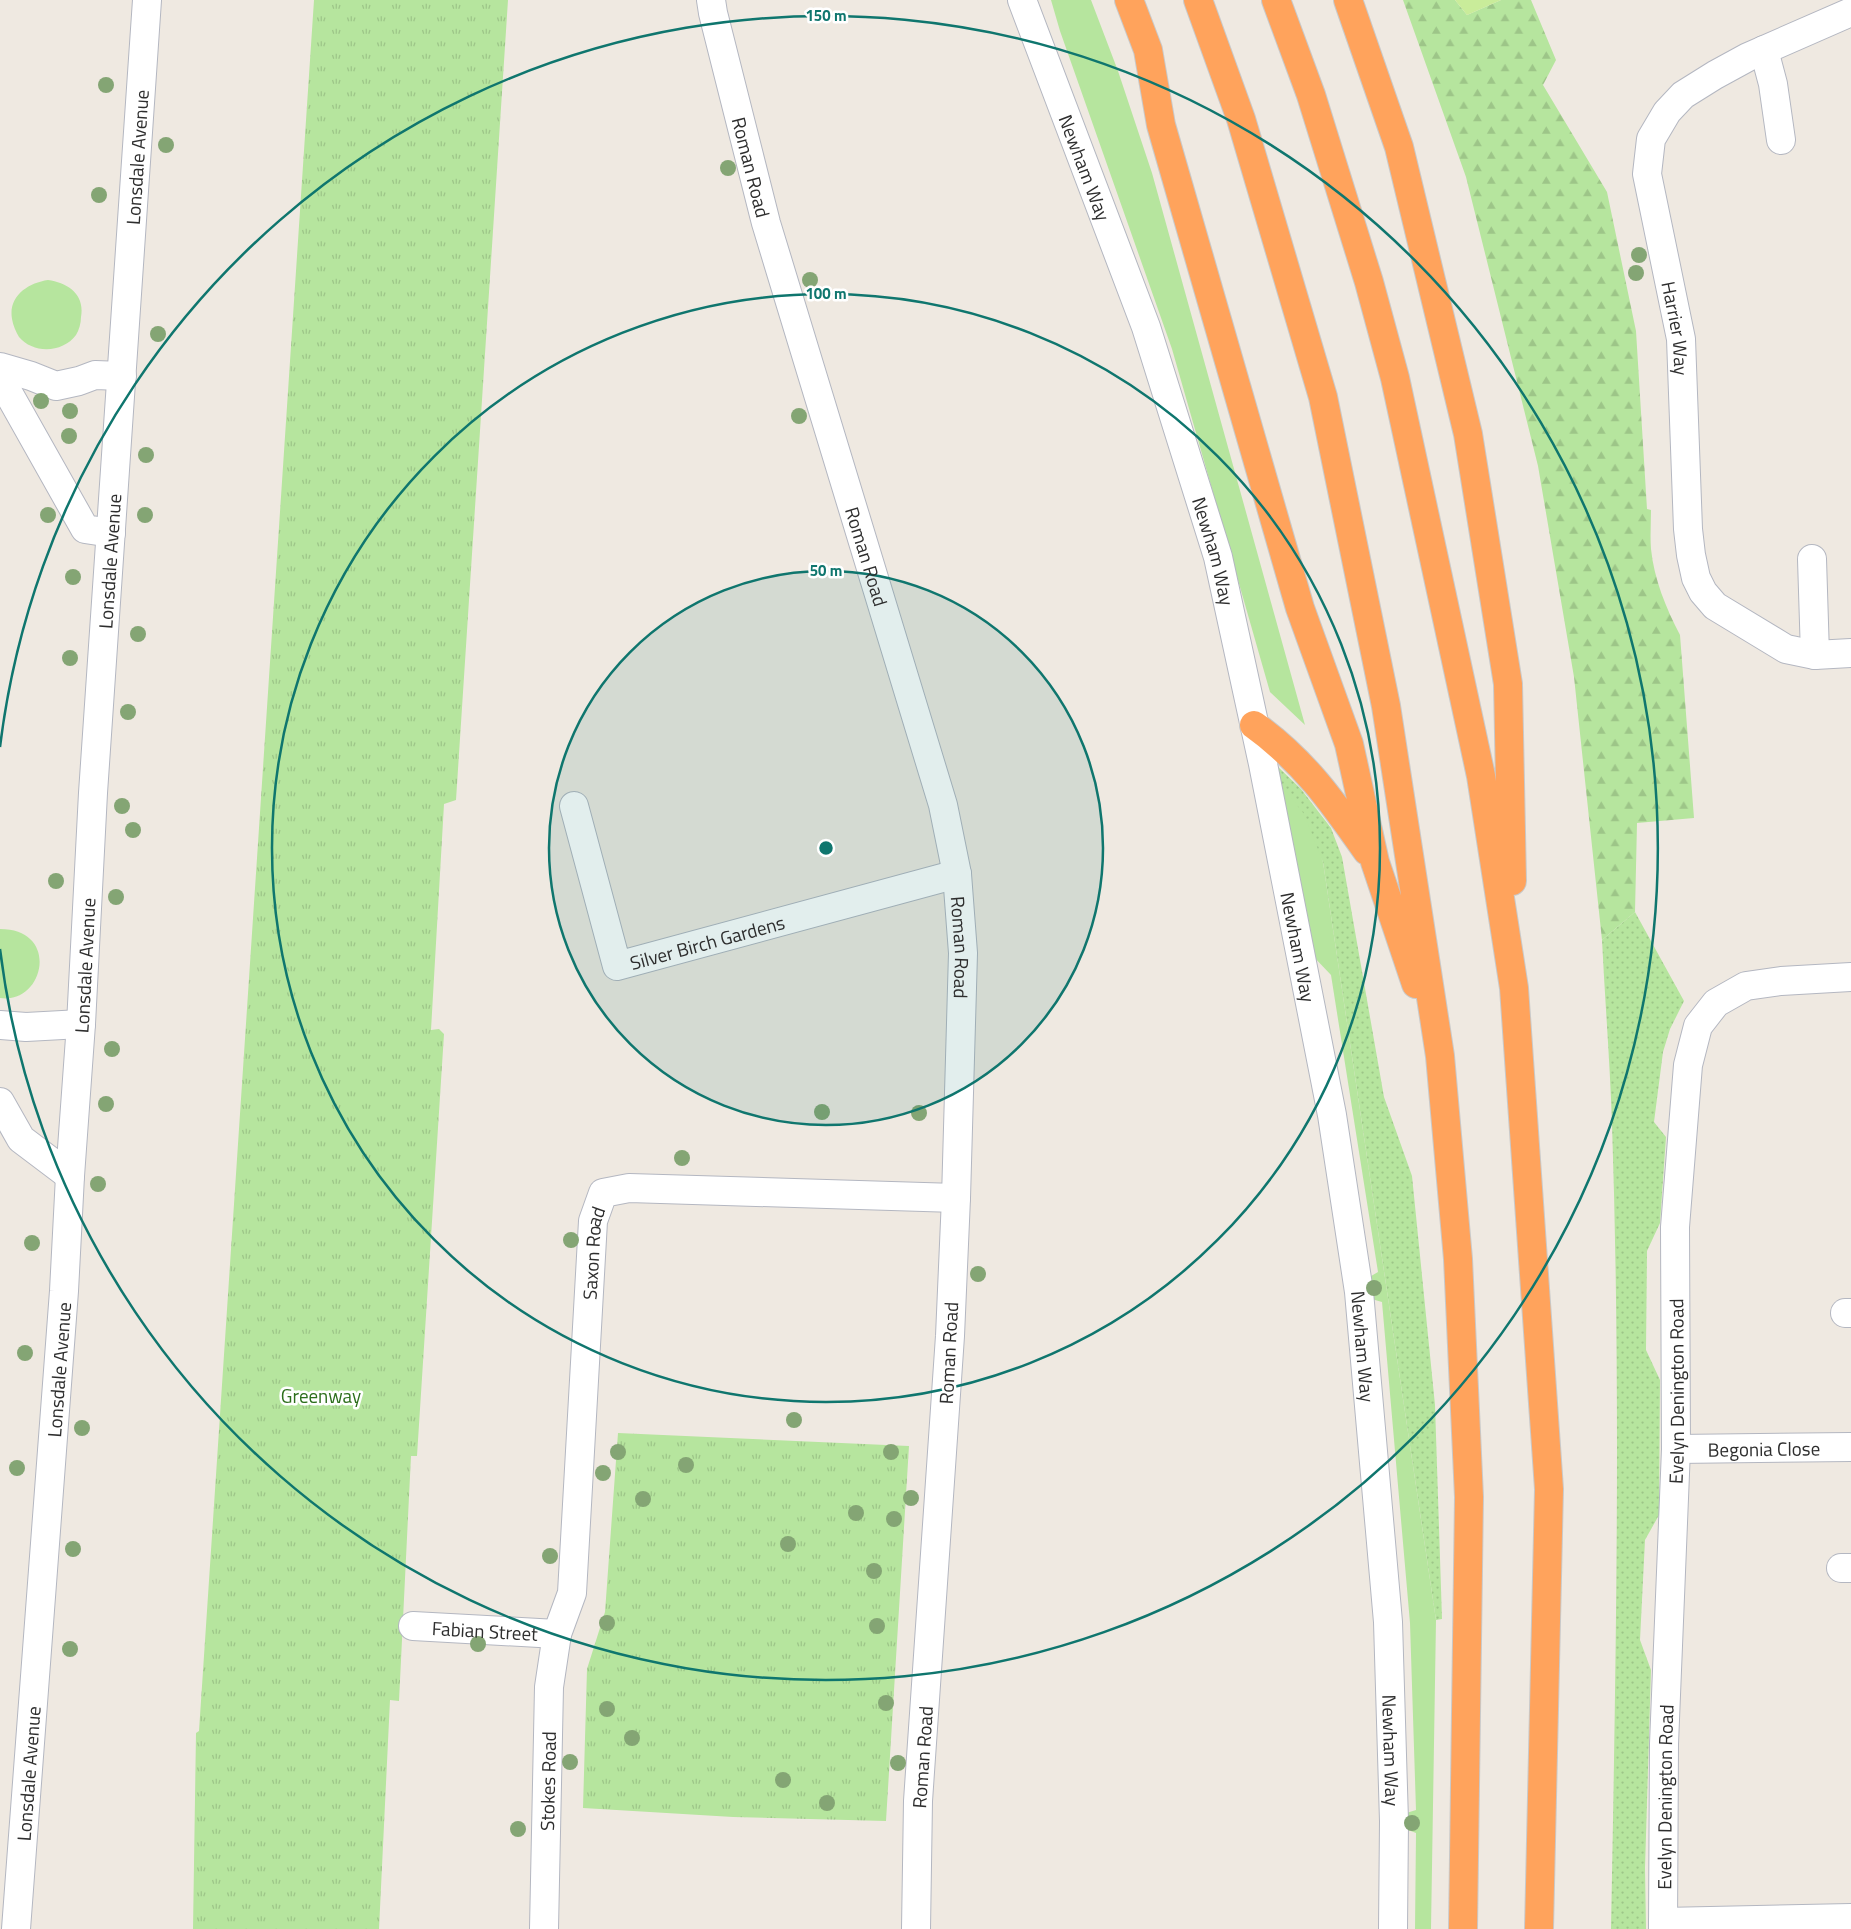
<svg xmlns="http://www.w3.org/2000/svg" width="1851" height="1929" font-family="'Titillium Web',sans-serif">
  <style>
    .grass { fill: url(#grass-dots) }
    .forest { fill: url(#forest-firs) }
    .park { fill: url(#park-tufts) }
    .garden { fill: #b6e59e }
    .pitch { fill: #c9ec9a }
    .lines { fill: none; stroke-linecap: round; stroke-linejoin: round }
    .minor-casing { stroke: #b4b7c1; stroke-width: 30 }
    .highway-casing { stroke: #c9c9c9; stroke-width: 30 }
    .minor { stroke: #fff; stroke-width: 28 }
    .highway { stroke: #ffa35c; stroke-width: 28 }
    .tree { fill: #84a574 }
    .ring { fill: none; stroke: #0f766e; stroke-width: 2.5 }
    .labels { text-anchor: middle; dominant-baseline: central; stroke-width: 5; stroke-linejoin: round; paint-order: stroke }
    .street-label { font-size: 19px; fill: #2e2e2e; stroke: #fff }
    .park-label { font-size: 19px; fill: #2c6e1b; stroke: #fff }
    .centre { fill: #0f766e; stroke: #fff; stroke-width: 2.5 }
    .ring-label { font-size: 15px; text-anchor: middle; font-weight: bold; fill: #0f766e; stroke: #fff; stroke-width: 5; stroke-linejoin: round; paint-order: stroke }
  </style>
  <defs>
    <pattern id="grass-dots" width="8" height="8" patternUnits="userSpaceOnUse" patternTransform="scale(1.25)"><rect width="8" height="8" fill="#b6e59e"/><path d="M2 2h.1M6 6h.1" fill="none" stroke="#9dc588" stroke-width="1.8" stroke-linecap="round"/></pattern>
    <pattern id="forest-firs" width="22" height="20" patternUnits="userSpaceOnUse" patternTransform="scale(1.25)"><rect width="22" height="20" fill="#b6e59e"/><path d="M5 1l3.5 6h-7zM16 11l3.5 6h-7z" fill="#9dc588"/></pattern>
    <pattern id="park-tufts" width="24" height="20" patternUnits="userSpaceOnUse" patternTransform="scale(1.25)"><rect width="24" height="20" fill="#b6e59e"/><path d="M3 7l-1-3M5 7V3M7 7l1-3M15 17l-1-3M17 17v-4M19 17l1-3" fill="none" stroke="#9dc588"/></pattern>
  </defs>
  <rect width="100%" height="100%" fill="#efe9e1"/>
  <path class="grass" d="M1275 764 1301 789 1331 828 1342 857 1384 1097 1412 1176 1435 1405 1442 1619 1436 1620 1323 862 1277 780Z
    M1635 912 1684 1001 1670 1029 1663 1052 1654 1122 1666 1137 1660 1223 1647 1251 1646 1350 1660 1380 1659 1515 1645 1540 1640 1640 1651 1670 1645 1868 1646 1929H1611C1616 1661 1621 1392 1612 1124 1610 1063 1605 1001 1602 940Z"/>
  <path class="forest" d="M1403 0H1455L1467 15 1501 0H1531L1556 60 1543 85 1607 192 1636 331 1647 509 1651 510C1651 523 1650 536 1651 549 1654 579 1666 608 1680 635L1694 818 1637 823 1635 912 1602 940 1574 677 1538 466 1466 177Z"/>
  <path class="park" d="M314 0H508L456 800 444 804 431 1030 439 1029 444 1034 417 1456H411L399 1701 390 1700 379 1929H193L196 1733 199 1731Z
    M618 1433 909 1446 886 1821 733 1817 583 1808 587 1669 605 1612Z"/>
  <path class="garden" d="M1051 0H1091L1118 71 1152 173 1305 725 1270 692 1172 349 1060 31Z
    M48 280C68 283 85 294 81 317 81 323 79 330 76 335 63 353 33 354 19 337 16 332 13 325 12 319 8 296 28 283 48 280Z
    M1277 780 1304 814 1323 862 1436 1620 1431 1929H1415L1416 1833 1403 1828V1814L1416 1810 1410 1623 1382 1302 1368 1298 1366 1279 1378 1272 1331 975 1311 954Z
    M0 929C61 929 44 1005 0 998Z"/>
  <path class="pitch" d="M1455 0H1501L1467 15Z"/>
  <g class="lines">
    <g class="minor-casing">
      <g id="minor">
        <path id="s1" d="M711 0 713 13 766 223 943 805 957 874 963 953 956 1198 950 1336 918 1801 916 1929"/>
        <path id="s2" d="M1022 0 1146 327 1218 557 1263 764 1332 1115 1359 1292 1388 1622 1394 1821 1393 1929"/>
        <path id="s3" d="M1851 12 1748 57 1715 75 1683 95 1667 112 1651 139 1647 174 1681 339 1688 529 1691 555 1696 578 1703 592 1715 606 1786 649 1815 655 1851 653"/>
        <path d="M1764 50 1773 84 1781 140"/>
        <path d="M0 367 31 376 56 386 79 381 95 375 122 376"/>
        <path d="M0 371 9 394 85 529 111 533"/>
        <path d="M1812 559 1815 655"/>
        <path id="s4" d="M574 806 617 966 957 874"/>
        <path d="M0 1025 26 1027 81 1024"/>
        <path d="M0 1102 21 1139 70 1176"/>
        <path d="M1845 1313H1851"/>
        <path id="s5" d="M1676 1449 1851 1447"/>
        <path d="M1841 1568H1851"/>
        <path id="s6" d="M413 1626 557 1634"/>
        <path d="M1663 1922 1851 1918"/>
        <path id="s7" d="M16 1929 64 1291 70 1176 81 1024 93 793 147 0"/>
        <path id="s8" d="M544 1929 549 1687 557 1634 572 1593 593 1221 603 1193 629 1188 956 1198"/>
        <path id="s9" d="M1663 1929 1664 1744 1676 1449 1675 1227 1688 1065 1698 1026 1716 1003 1746 986 1781 981 1851 977"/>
      </g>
    </g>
    <g class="highway-casing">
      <path id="highway" d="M1129 0 1148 50 1161 125 1300 608 1349 744 1375 862 1416 984
        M1198 0 1241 119 1323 397 1386 706 1440 1056 1458 1259 1469 1497 1463 1929
        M1276 0 1311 95 1369 282 1395 378 1481 776 1514 988 1549 1489 1539 1929
        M1348 0 1399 147 1468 434 1508 684 1512 881
        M1254 725C1304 761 1332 801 1367 851"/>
    </g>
    <use href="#minor" class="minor"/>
    <use href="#highway" class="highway"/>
  </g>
  <g class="tree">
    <circle cx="106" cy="85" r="8"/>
    <circle cx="166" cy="145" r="8"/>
    <circle cx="728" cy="168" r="8"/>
    <circle cx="99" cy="195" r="8"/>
    <circle cx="1639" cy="255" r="8"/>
    <circle cx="1636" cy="273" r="8"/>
    <circle cx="810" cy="280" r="8"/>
    <circle cx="158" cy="334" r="8"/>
    <circle cx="41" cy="401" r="8"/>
    <circle cx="70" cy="411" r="8"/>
    <circle cx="799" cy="416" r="8"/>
    <circle cx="69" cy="436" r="8"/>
    <circle cx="146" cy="455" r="8"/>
    <circle cx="48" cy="515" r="8"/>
    <circle cx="145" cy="515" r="8"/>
    <circle cx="73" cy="577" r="8"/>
    <circle cx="138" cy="634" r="8"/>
    <circle cx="70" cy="658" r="8"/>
    <circle cx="128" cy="712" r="8"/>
    <circle cx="122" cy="806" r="8"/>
    <circle cx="133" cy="830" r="8"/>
    <circle cx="56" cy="881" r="8"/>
    <circle cx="116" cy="897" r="8"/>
    <circle cx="112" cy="1049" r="8"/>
    <circle cx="106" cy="1104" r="8"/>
    <circle cx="822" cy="1112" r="8"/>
    <circle cx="919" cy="1113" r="8"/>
    <circle cx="682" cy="1158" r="8"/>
    <circle cx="98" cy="1184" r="8"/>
    <circle cx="571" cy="1240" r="8"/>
    <circle cx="32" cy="1243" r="8"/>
    <circle cx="978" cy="1274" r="8"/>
    <circle cx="1374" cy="1288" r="8"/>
    <circle cx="25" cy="1353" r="8"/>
    <circle cx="794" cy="1420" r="8"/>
    <circle cx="82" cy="1428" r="8"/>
    <circle cx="618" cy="1452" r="8"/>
    <circle cx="891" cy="1452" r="8"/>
    <circle cx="686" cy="1465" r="8"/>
    <circle cx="17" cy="1468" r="8"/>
    <circle cx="603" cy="1473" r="8"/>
    <circle cx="911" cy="1498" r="8"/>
    <circle cx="643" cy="1499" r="8"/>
    <circle cx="856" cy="1513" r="8"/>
    <circle cx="894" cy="1519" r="8"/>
    <circle cx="788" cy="1544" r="8"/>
    <circle cx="73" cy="1549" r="8"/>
    <circle cx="550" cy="1556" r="8"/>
    <circle cx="874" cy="1571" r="8"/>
    <circle cx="607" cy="1623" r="8"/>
    <circle cx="877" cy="1626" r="8"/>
    <circle cx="478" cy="1644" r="8"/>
    <circle cx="70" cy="1649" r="8"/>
    <circle cx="886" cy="1703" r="8"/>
    <circle cx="607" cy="1709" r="8"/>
    <circle cx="632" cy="1738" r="8"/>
    <circle cx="570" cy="1762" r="8"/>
    <circle cx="898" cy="1763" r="8"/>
    <circle cx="783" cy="1780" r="8"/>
    <circle cx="827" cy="1803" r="8"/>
    <circle cx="1412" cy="1823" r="8"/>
    <circle cx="518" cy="1829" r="8"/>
  </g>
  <circle cx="826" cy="848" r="277" fill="#0f766e" fill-opacity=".12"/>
  <g class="ring">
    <circle cx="826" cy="848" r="277"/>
    <circle cx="826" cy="848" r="554"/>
    <path d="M0 747A832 832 0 1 1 0 949"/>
  </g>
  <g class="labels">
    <g class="street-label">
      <text stroke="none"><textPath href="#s7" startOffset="1776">Lonsdale Avenue</textPath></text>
      <text stroke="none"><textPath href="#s1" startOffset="172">Roman Road</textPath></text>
      <text stroke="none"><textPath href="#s2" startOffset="179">Newham Way</textPath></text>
      <text stroke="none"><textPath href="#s3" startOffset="435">Harrier Way</textPath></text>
      <text stroke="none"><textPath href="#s2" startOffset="584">Newham Way</textPath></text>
      <text stroke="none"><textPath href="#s1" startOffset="578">Roman Road</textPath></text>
      <text stroke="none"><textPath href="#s7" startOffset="1371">Lonsdale Avenue</textPath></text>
      <text stroke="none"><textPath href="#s4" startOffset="259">Silver Birch Gardens</textPath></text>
      <text stroke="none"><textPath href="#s2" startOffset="989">Newham Way</textPath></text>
      <text stroke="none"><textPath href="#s1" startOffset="982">Roman Road</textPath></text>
      <text stroke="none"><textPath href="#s7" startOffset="966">Lonsdale Avenue</textPath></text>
      <text stroke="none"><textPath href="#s8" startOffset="680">Saxon Road</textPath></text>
      <text stroke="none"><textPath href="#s2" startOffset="1394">Newham Way</textPath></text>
      <text transform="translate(948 1353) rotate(-87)">Roman Road</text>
      <text stroke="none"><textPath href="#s7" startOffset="561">Lonsdale Avenue</textPath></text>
      <text stroke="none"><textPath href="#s9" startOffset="538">Evelyn Denington Road</textPath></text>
      <text stroke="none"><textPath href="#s5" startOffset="88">Begonia Close</textPath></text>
      <text stroke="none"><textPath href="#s6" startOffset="72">Fabian Street</textPath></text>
      <text stroke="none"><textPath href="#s2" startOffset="1799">Newham Way</textPath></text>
      <text transform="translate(922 1757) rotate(-86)">Roman Road</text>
      <text stroke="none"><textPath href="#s7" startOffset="156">Lonsdale Avenue</textPath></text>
      <text stroke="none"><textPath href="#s8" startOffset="148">Stokes Road</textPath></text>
      <text stroke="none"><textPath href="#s9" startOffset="132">Evelyn Denington Road</textPath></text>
    </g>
    <g class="park-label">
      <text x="321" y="1395">Greenway</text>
    </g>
  </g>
  <circle cx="826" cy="848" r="8" class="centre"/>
  <g class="ring-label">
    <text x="826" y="21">150 m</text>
    <text x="826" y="299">100 m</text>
    <text x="826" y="576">50 m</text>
  </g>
</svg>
